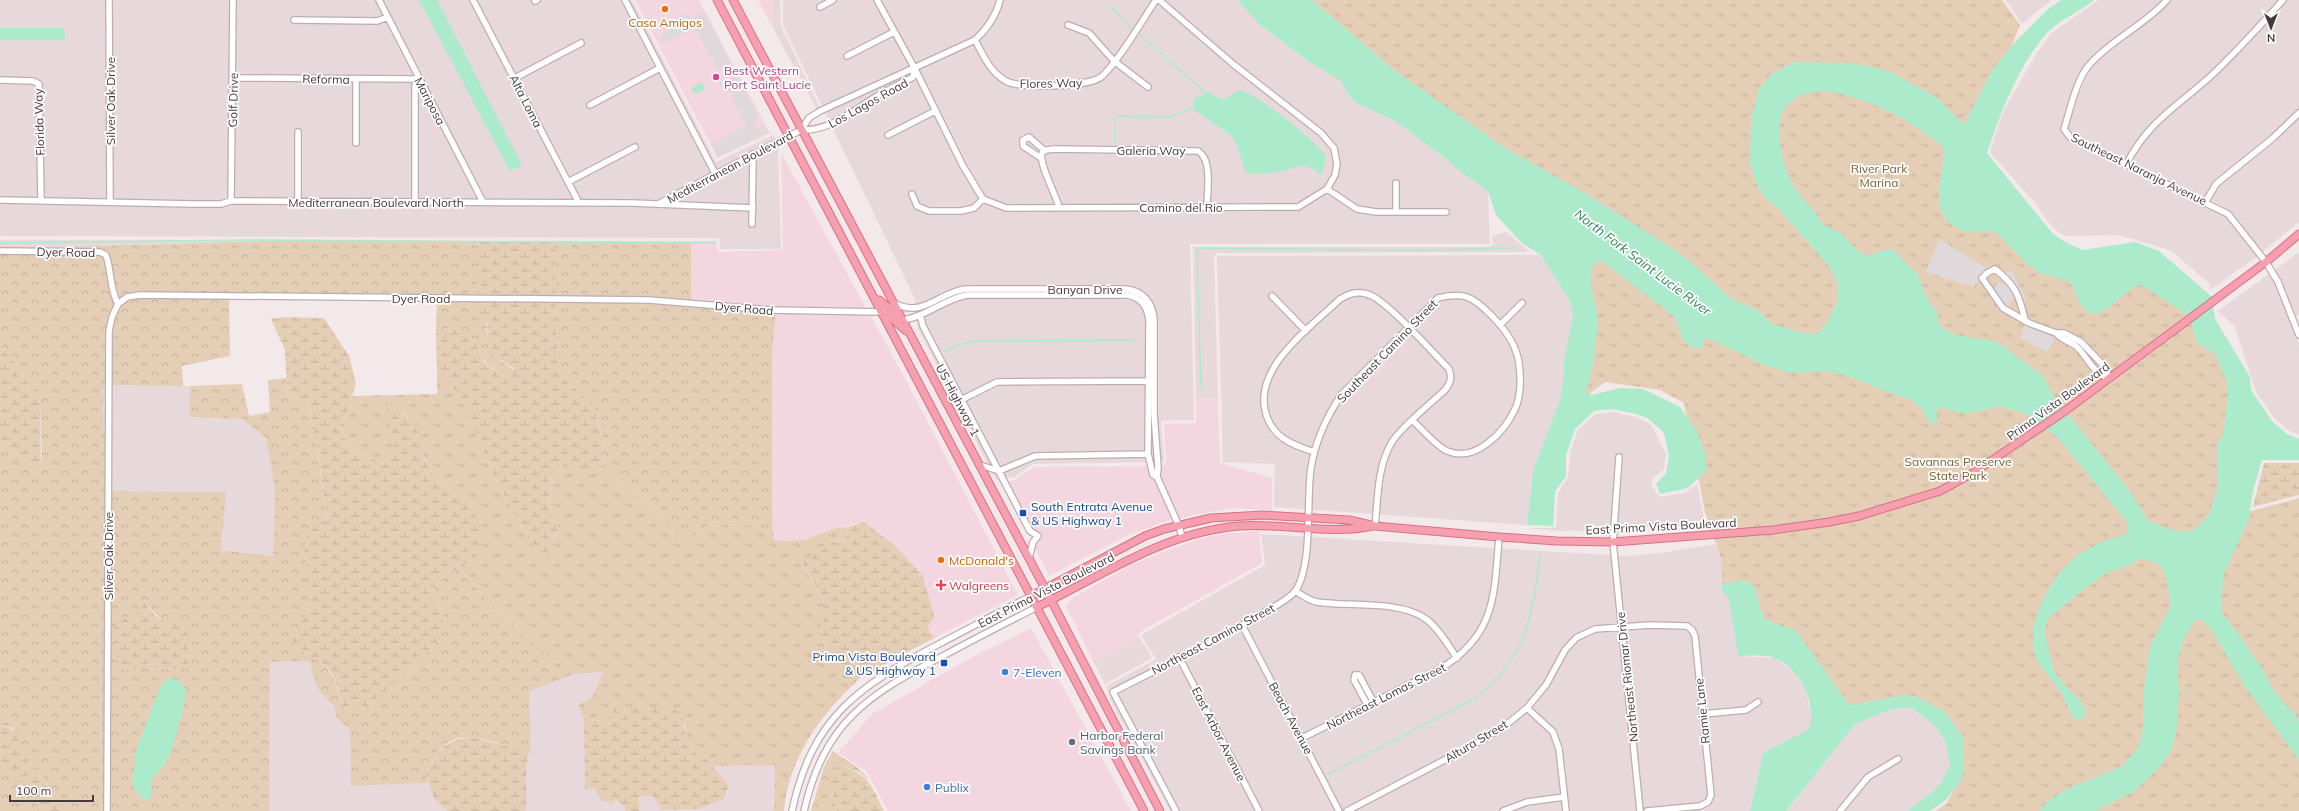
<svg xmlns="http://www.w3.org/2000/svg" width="2299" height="811" font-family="Mulish,sans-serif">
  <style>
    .residential { fill: #e7d8db }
    .commercial { fill: #f3d6df }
    .grass { fill: url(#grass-tufts) }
    .forest { fill: url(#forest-crowns); fill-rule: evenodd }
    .wetland { fill: url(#wetland-marsh) }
    .parking { fill: #dfd9db }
    .water { fill: #abebcc; fill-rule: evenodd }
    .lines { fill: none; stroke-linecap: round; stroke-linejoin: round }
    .stream { stroke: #abebcc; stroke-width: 1.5 }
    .minor-casing { stroke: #beacb1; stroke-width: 8 }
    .major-casing { stroke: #da7085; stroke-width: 9 }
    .minor { stroke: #fff; stroke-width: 5.5 }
    .major { stroke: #f69faf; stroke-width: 7 }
    .food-dot { fill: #e8710a; stroke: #fff; stroke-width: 1.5 }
    .hotel-dot { fill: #d1479c; stroke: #fff; stroke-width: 1.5 }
    .transit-dot { fill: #1a4fb4; stroke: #fff; stroke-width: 1.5 }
    .health-dot { fill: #e0444e; stroke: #fff; stroke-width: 1.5 }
    .shop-dot { fill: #3f7fe0; stroke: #fff; stroke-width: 1.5 }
    .service-dot { fill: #5c6f8a; stroke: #fff; stroke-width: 1.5 }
    .labels { text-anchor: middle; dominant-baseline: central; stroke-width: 3.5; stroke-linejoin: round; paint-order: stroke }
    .food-label { font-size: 12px; fill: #c56008; stroke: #fff }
    .hotel-label { font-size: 12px; fill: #b23c85; stroke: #fff; text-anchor: start }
    .street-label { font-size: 12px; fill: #46383c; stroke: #fff }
    .park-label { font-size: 12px; fill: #746130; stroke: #fff }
    .transit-label { font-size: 12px; fill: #164399; stroke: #fff; text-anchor: start }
    .health-label { font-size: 12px; fill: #be3a42; stroke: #fff; text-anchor: start }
    .shop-label { font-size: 12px; fill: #366cbe; stroke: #fff; text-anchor: start }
    .service-label { font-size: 12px; fill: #4e5e75; stroke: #fff; text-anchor: start }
    .water-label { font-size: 13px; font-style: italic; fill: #2f845c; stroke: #fff }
  </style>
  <defs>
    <pattern id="grass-tufts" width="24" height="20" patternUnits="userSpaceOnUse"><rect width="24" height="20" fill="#e4cfb6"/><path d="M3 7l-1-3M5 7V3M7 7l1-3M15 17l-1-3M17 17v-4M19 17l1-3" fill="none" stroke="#c5b29d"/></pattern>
    <pattern id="forest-crowns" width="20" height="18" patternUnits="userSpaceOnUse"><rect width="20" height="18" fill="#e4cfb6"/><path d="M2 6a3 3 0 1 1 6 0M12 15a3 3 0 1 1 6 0" fill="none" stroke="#c5b29d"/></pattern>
    <pattern id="wetland-marsh" width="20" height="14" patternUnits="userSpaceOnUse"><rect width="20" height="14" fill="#e4cfb6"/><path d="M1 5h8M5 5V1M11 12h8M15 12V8" fill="none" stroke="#c5b29d"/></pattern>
  </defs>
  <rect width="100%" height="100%" fill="#f3e9eb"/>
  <path class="residential" d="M0 0H632L716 162 773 135 778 147 781 249H720L719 238 0 236Z
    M773 0H780L781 26 820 108 817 110 773 28Z
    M783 0H1237L1260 25 1312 64 1340 80 1354 102 1395 121 1449 161 1454 167 1483 186 1488 191 1490 244H1190L1194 420 1161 421 1164 462 1033 464 1014 477 996 480 918 329 915 299 783 25Z
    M2006 0H2051L2022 24Z
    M2099 0H2163L2087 63 2072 92 2062 131 2069 140 2226 216 2258 256 2210 290 2209 283 2170 250 2119 235 2065 236 2053 228 2031 198 1991 154V148L2003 112 2035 56 2051 33Z
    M2171 0H2279L2244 41 2209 74 2150 123 2134 143 2125 161 2072 134 2068 129 2078 95 2091 67 2111 49 2161 11Z
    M2287 0H2299V109L2271 135 2215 181 2204 197 2131 163 2139 146 2153 128 2212 79 2248 45Z
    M2299 117V222L2262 252 2230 211 2210 200 2218 186 2274 141Z
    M765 124 770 133 717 158 712 147Z
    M1506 232 1530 252 1216 253 1214 257 1218 398 1196 399 1193 247H1490L1493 245 1492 236Z
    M0 240 717 241V242L294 240 0 249Z
    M2299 252V315L2296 316 2275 270Z
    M1541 255 1570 301 1573 317 1564 360V378L1560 400 1532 477 1527 525 1274 507 1275 464 1223 462 1217 256Z
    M2270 273 2291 321 2299 345V435L2286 429 2274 418 2256 392 2235 327 2218 311Z
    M104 385 190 386 189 417 242 419 266 438 275 491 273 556 221 550 225 492 110 491 103 415Z
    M1613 412 1636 417 1651 424 1666 454 1664 469 1653 479 1651 485 1660 497 1684 493 1697 484 1705 524 1617 529 1622 454H1617L1611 530 1559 531 1527 528H1556L1558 493 1568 477 1571 450 1578 430 1595 414Z
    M1261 534 1625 556 1661 553 1716 544 1721 558 1722 590 1729 598 1738 656 1775 658 1795 672 1806 690 1812 720 1810 729 1763 753 1750 811H1170L1111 701 1107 686 1156 659 1141 635 1265 565Z
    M1140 638 1152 658 1105 684 1093 661Z
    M310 661 312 673 319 691 334 706 337 719 350 729 351 786 428 783 434 799 448 811H269L270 662Z
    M604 671 592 697 578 705 584 719 585 789 593 788 602 801H610L609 804 616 800 626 807 625 811H526V770L529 752 531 753 529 691 574 674Z
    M1895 708H1912L1934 725 1946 742 1950 765 1943 781 1930 794 1907 811H1786L1855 724Z
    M775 765 774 811H639L638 797 652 796 661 810 699 809 724 799 729 785 712 766Z"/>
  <path class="commercial" d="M635 0H699L765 124 712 147Z
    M758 0H773V28Z
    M781 153 903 375 1018 595 936 637 930 634 928 625 935 618 931 608 865 522 836 528 804 540 775 541 772 517V351L776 311 691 304V242H717V249L720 252 783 250Z
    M1218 398 1220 463 1272 478V510L1233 508 1179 518 1160 477 1161 465H1165L1166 462 1164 424 1196 423V399Z
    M1148 466 1150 475 1155 479 1173 519 1128 535 1049 576 1034 546 1042 534 1032 529 1008 481 1015 480 1034 467Z
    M1259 531 1262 563 1140 632 1138 634 1140 638 1093 661 1066 606 1074 597 1131 565 1169 550 1200 539 1221 534Z
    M1031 628 1131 811H888L867 772 838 753 872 714 976 655Z"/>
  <path class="grass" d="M1280 0H2002L2020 25 1964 165 2041 252 2189 293 2233 376 2236 515 2299 498V811H1935L1947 803 1962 773 1942 714 1913 696 1848 707 1764 624 1749 584H1722L1721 558 1705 513 1684 403 1660 390 1605 382 1581 400 1580 283 1593 253Z
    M437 372 460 395 497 482 539 557H547L548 548 557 533 549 513 551 475 561 466 590 473 603 469 604 462 618 480 643 499 670 530 680 537H691L708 526 742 524 758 527 774 538 775 541 804 540 836 528 848 527 845 540 827 543 802 564 825 603 820 633 843 679 852 686C817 719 788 762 784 811H774L775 765 712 766 696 754 687 741 685 724 613 707 614 718 596 721 584 719 578 705 592 697 603 672 574 674 564 678 539 646 499 613 459 569 481 542 453 491 436 481 422 452V437L404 413 391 430 396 445 392 457 383 463 363 455 346 443 342 428 352 396 437 394Z"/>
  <path class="forest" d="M294 240 475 241 478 244 479 252 488 342 500 360 511 368 521 372 504 374 490 368 479 352 452 327 436 333 437 297 229 298 230 356 182 366 183 386 104 385 103 415 110 491 226 492 221 550 273 556 275 491 266 438 242 419 189 417 190 386 242 384 249 416 270 412 268 380 286 378 287 392 308 404 318 452 327 521 305 557 309 572 310 600 304 620 297 628 295 647C307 655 320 659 329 671 340 684 335 701 349 712L366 707 416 665 444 614 432 597 435 583 449 572 459 569 499 613 539 646 564 678 529 691 531 753C510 749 473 731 453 740 440 745 432 762 425 773L428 783 351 786 350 729 337 719 334 706 319 691 312 673 310 661 270 662 269 811H60L40 772 21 756 13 728 0 725V442L31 465H41L42 456 40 402 9 353 0 347V249ZM143 600 161 620 172 625 189 669 129 668 120 620 137 614ZM174 737 168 759 151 779Z
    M556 241 691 242V304L776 311 772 352V517L774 538 758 527 742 524 708 526 691 537H680L670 530 643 499 618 480 604 462 605 447 593 404 570 384 558 369 555 304Z
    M833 751C843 759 862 768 868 779L859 772 840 765 829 772 837 811H811L824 767Z
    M0 758 6 770 38 805V811H0Z"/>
  <path class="wetland" d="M475 241H556L555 304 558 369 570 384 593 404 605 448 603 469 590 473 561 466 551 475 549 513 559 524C556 536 549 545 547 557H539L497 482 460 395 437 372 436 333 452 327C457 329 466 330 469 334 490 359 476 375 519 372L493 355 488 342 487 323 480 313 476 290 479 252 478 244Z
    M283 317 324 318 349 356 356 383 342 428 346 443 363 455 383 463 392 457C400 434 383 425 387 406L391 402 415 425 422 437V453L436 481 453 491 476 517 481 542 462 568 449 572 435 583 432 597 444 614 440 637 416 665 366 707 349 712H346C340 702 339 694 336 683 332 664 310 657 295 647L292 638C298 625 307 617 309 602 314 574 288 531 327 520L318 452 308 404 287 392 285 350 271 319Z
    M0 347 9 353 40 402 41 465H31L0 442Z
    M2264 463H2299V495L2253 507Z
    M864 522 894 545 922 575 935 618 928 625 930 633 936 637 862 676 852 686 843 679 820 633 825 603 802 563 827 543 845 540 848 527Z
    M143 600C156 617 162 627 185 622L189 669 129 668 124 672 117 660 114 627 120 620 137 614Z
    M613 707H671L682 714 687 741 696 754 708 761 729 785 724 799 699 809 661 810 652 796 639 797V811H625V807L616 800 609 805V801H602L593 788 585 789 584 719 596 721 613 718Z
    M0 725C21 730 21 736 21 756L40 772 60 811H38V805L6 770 0 758Z
    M471 737 529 752 526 770V811H448L434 799 425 773C440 750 442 741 471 737Z
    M840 765C870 776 870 783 884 811H837L828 772Z"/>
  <path class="parking" d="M703 11 731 63 717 70 712 60 715 59 714 56 710 57 695 28 664 44 660 36 668 32 665 25 688 13 691 20Z
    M737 75 760 118 753 122 760 136 719 157 711 144 746 126 731 96 734 94 732 91 729 93 725 86 732 83 731 79Z
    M1939 239 1990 270 1973 287 1926 272Z
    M2011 270 2026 299 2022 304 2017 294 2005 310 1993 296 1998 281 2016 293 2006 273Z
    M2025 324 2055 338 2047 352 2020 338Z"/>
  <path class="water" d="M419 0H437L522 165 510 171Z
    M1237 0H1312L1395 71 1505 148 1583 192 1661 241 1688 260 1733 300 1759 311 1772 324 1803 333 1817 334 1827 323 1837 302V282L1829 266 1777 207 1766 199 1757 186 1750 163 1751 120 1759 90 1769 76 1794 62 1851 63 1889 71 1937 98 1964 125 1992 70 2016 41 2048 9 2061 0H2094C2081 11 2060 20 2049 31 2020 61 2000 114 1987 153L2053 234 2067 243 2082 250 2135 242 2159 251 2212 297 2215 319 2250 377 2251 390 2272 421 2287 434 2299 439V460H2262L2253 491 2249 518 2223 576 2221 611 2260 665 2274 691 2293 712 2299 722V760L2244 685 2211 629 2202 620H2195L2183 640 2177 663 2179 692 2176 735 2170 753 2158 769 2135 791 2094 811H2039L2050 800 2065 790 2123 766 2139 746 2143 727V695L2150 646 2171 605 2166 576 2160 565 2142 558C2135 560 2131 565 2125 567 2116 570 2109 571 2101 576L2049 617 2044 631 2054 672 2066 687 2080 700 2085 709V716L2080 720 2074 719C2069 710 2065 699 2059 689 2052 678 2038 667 2035 654 2026 619 2051 577 2078 555 2090 546 2111 538 2126 535L2128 530 2126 520 2057 437 2028 415 2000 406 1965 414 1938 407 1936 424H1930L1920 406 1912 401 1844 375 1826 371 1790 373 1767 366 1709 339H1704L1702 348H1693L1683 340 1674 316 1599 259 1591 269 1590 279 1598 319 1594 361 1586 393 1592 395 1620 388 1643 389 1680 407 1697 432 1705 453 1707 470 1688 488 1660 494 1656 484 1666 473 1669 456 1664 433 1660 429 1647 418 1636 414 1613 409 1594 411 1575 429 1566 455V476L1555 492 1553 526 1527 525 1533 471 1560 400 1564 378V360L1573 317 1570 301 1541 255 1523 244 1496 215 1488 191 1454 167 1449 161 1395 121 1354 102 1340 80 1312 64 1260 25ZM1826 91C1869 98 1910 119 1943 147 1946 177 1924 212 1961 230 1973 236 1988 228 1997 233L2027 264 2040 273 2069 281C2075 289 2076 298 2082 306 2100 332 2123 285 2142 285L2189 316 2197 343 2215 354 2226 379 2228 394 2223 434 2217 445 2218 487 2209 515 2193 531 2179 532 2149 522 2129 490 2054 397 2044 377 2002 345 1989 340 1954 335 1942 328 1938 323 1937 312 1927 299 1917 273 1907 265 1897 253 1892 250H1883L1869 256 1859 252 1841 233 1823 225C1816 210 1803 201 1795 188 1784 173 1773 127 1783 111 1792 95 1809 92 1826 91Z
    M0 28H64L65 40H0Z
    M702 82 705 89 694 94 691 88Z
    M1239 90C1255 92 1318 142 1326 157L1322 174H1319L1317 171 1303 165 1274 173 1252 174 1245 171 1238 147 1232 136 1193 109 1194 99 1208 92 1223 100Z
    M1741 580 1753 584 1764 619 1796 631 1849 705 1906 695 1922 699 1946 713 1964 738V765L1962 779 1945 801 1930 811H1907L1930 794 1942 782 1950 765 1946 742 1934 725 1912 708H1895L1855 724 1786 811H1750L1763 753 1809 729C1817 704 1801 669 1776 659 1766 654 1749 656 1738 656L1729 599 1722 590V584Z
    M169 678 180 681 186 691C184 706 175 747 167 759 156 779 151 770 151 797L146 800 139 796 132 784 137 748 160 687Z"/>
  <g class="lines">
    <path class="stream" d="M1108 4 1131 28
      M1140 35 1206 93
      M1115 145V117L1118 116 1170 117 1193 107
      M0 243 259 240 714 243
      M944 351 971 341 1135 340
      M1201 388 1197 248 1422 250 1515 248
      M1328 774 1471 701C1524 663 1534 616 1540 554"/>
    <g class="minor-casing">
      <path id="minor" d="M109 0 110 201
        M379 0 483 202
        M473 0 579 203
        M625 0 716 175
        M877 0 915 69 963 166 983 199 1006 208 1298 207 1327 189 1335 175 1337 164 1334 148 1321 133 1233 64 1159 0
        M2167 0C2145 25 2112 39 2090 64 2076 79 2070 111 2064 129L2070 137 2228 214 2266 262 2278 282 2299 335
        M535 1 537 0
        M820 7 833 0
        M294 20 377 21 388 17
        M1068 25 1089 33 1114 61 1148 87
        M975 40C983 55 990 72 1006 81 1020 89 1088 87 1101 77 1117 64 1143 19 1156 0
        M847 56 894 32
        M233 78 419 79
        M515 78 581 43
        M0 80 33 81 39 84 41 200
        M590 105 660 68
        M801 130 809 118 820 111 975 40C988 28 996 16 1000 0
        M888 135 935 111
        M356 143V79
        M1041 158 1023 146V140L1029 137 1045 151
        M2126 165C2147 122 2178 106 2212 75 2237 51 2260 26 2283 0
        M568 182 635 147
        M1396 183V212
        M1327 189 1357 209 1376 212H1446
        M912 194 917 206 929 211H961L974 208 983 199
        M0 200 193 204H221L231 201 632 203 753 208
        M231 201 233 0
        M415 201V85L419 79
        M2206 201 2216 184 2273 138 2299 113
        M298 202V132
        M660 203 801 130C830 131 851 112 874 98 887 90 900 84 913 77L915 69
        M1059 207C1056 195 1038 162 1042 153 1044 149 1050 150 1054 149L1198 151C1213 160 1207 192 1207 207
        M752 224 753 154
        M0 251 100 252 106 255C112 273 109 287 118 304L127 297 140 295 649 300 770 310 883 312
        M1272 296 1306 331
        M894 303C923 319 938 292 966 289H1125C1143 290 1153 303 1154 320V414L1158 467 1157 477
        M920 315 923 326 1030 531 1038 536 1033 542 1029 558
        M903 320C926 317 944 299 967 295H1127C1141 297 1147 306 1149 320L1148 454 1153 475 1157 477 1179 526 1182 537
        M2025 320C2019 294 2015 285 1995 269L1987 273 1982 278 2003 308 2029 323 2056 333H2064L2081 342 2107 369 2108 378C2093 373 2088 358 2077 347 2070 341 2061 340 2056 333
        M1501 324 1522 303
        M961 400 997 382 1148 381
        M1314 452C1293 445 1273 438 1266 414 1252 368 1310 328 1340 299 1349 294 1356 291 1367 294 1385 298 1433 353 1449 369 1452 378 1451 382 1445 390 1431 403 1400 428 1392 442 1377 466 1378 499 1375 526
        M1619 457 1613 542 1640 811
        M980 465 999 471
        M999 471 1035 456 1148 454
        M1295 591C1302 595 1310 601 1317 602 1349 607 1400 600 1426 619 1439 629 1448 645 1457 658
        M1242 625 1339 811
        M1179 657 1259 811
        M1368 706 1354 680 1355 675H1359L1374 703
        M1527 708 1553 732 1559 749 1566 811
        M1703 714 1746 710 1758 702
        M1302 738 1440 669C1496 635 1494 596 1499 537
        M107 811 109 331 112 317 118 304
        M792 811C812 718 857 687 937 645 968 629 999 612 1031 596
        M804 811C824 723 867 695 943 656 974 639 1006 623 1037 607
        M1176 811 1113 692C1163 666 1215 642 1263 613 1273 607 1289 600 1296 590 1313 564 1306 500 1311 468 1315 441 1326 418 1341 395L1438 298C1464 292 1472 296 1491 315 1504 328 1517 345 1519 364 1521 377 1521 397 1515 409 1504 433 1475 463 1447 451 1437 447 1421 428 1413 421
        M1347 811 1477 743 1506 725 1527 708 1546 685 1565 650 1576 638 1595 629 1650 625 1687 626 1692 630 1695 636 1711 795 1708 802 1700 806 1647 811
        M1503 811 1527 802 1564 797
        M1840 811 1868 777 1898 759"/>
    </g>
    <g class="major-casing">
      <path id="major" d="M717 0 1144 811
        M733 0 1051 600 1160 811
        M879 300 900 318
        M888 315 906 331
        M1031 596 1145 536 1164 529 1211 518 1263 515 1349 520 1375 526 1499 537 1557 541 1613 542 1773 530 1829 522 1859 516 1940 491 1973 473 2065 411 2266 262 2299 234
        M1037 607C1103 575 1165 532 1239 526 1284 523 1329 535 1373 526"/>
    </g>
    <use href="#minor" class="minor"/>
    <use href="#major" class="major"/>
  </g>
  <g class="food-dot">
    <circle cx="665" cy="9" r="4"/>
    <circle cx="941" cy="560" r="4"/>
  </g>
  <circle class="hotel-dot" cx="716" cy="77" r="4"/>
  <g class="transit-dot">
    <rect x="1019" y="509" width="8" height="8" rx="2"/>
    <rect x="940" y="659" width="8" height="8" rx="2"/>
  </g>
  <path class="health-dot" d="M939 579h4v4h4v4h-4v4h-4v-4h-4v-4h4z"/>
  <g class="shop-dot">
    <circle cx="1005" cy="672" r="4"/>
    <circle cx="927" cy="787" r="4"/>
  </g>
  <circle class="service-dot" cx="1072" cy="742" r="4"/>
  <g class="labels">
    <g class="food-label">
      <text x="665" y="22">Casa Amigos</text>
      <text x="949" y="560" text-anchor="start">McDonald's</text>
    </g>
    <g class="hotel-label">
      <text x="724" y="70">Best Western<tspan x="724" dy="14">Port Saint Lucie</tspan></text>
    </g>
    <g class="street-label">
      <text transform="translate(326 79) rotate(1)">Reforma</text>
      <text transform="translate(1051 83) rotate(-1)">Flores Way</text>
      <text transform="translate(233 100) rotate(-89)">Golf Drive</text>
      <text transform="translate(110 101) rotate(-90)">Silver Oak Drive</text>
      <text transform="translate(430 101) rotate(62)">Mariposa</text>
      <text transform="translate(526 101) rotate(63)">Alta Loma</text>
      <text transform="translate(868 103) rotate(-29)">Los Lagos Road</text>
      <text transform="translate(39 122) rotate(-92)">Florida Way</text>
      <text x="1151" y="150">Galeria Way</text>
      <text transform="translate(730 167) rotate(-28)">Mediterranean Boulevard</text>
      <text transform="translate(2139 169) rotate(26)">Southeast Naranja Avenue</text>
      <text x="376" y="202">Mediterranean Boulevard North</text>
      <text x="1181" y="207">Camino del Rio</text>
      <text transform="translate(66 252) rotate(1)">Dyer Road</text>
      <text x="1085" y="289">Banyan Drive</text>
      <text x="421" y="298">Dyer Road</text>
      <text transform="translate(744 308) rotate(5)">Dyer Road</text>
      <text transform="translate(1387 351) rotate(-46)">Southeast Camino Street</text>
      <text transform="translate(958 400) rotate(62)">US Highway 1</text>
      <text transform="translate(2058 401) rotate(-36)">Prima Vista Boulevard</text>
      <text transform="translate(1661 526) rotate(-3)">East Prima Vista Boulevard</text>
      <text transform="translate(108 556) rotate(-90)">Silver Oak Drive</text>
      <text transform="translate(1046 590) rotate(-27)">East Prima Vista Boulevard</text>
      <text transform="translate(1213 639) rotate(-28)">Northeast Camino Street</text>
      <text transform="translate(1627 677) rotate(-96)">Northeast Riomar Drive</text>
      <text transform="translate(1386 696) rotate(-27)">Northeast Lomas Street</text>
      <text transform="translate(1702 711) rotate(-96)">Ramie Lane</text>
      <text transform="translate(1291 718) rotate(62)">Beach Avenue</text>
      <text transform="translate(1219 734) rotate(63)">East Arbor Avenue</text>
      <text transform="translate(1476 741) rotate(-31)">Altura Street</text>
    </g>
    <g class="park-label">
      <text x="1879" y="168">River Park<tspan x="1879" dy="14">Marina</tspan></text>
      <text x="1958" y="461">Savannas Preserve<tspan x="1958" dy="14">State Park</tspan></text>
    </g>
    <g class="transit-label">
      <text x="1031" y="506">South Entrata Avenue<tspan x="1031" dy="14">&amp; US Highway 1</tspan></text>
      <text x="936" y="656" text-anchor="end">Prima Vista Boulevard<tspan x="936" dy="14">&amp; US Highway 1</tspan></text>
    </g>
    <g class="health-label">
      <text x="949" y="585">Walgreens</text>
    </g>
    <g class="shop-label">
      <text x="1013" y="672">7-Eleven</text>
      <text x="935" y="787">Publix</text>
    </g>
    <g class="service-label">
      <text x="1080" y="735">Harbor Federal<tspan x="1080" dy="14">Savings Bank</tspan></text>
    </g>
    <g class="water-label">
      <text transform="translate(1643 262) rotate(37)">North Fork Saint Lucie River</text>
    </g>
  </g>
  <g transform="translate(2271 28) rotate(180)" stroke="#ffffff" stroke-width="3" paint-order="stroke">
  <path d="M0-3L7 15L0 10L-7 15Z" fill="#46383c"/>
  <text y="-6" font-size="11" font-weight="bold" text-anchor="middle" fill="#46383c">N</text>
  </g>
  <path d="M10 795v6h83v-6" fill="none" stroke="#46383c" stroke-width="2"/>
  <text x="16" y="795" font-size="12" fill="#46383c" stroke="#ffffff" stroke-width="3" paint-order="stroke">100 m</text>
</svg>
